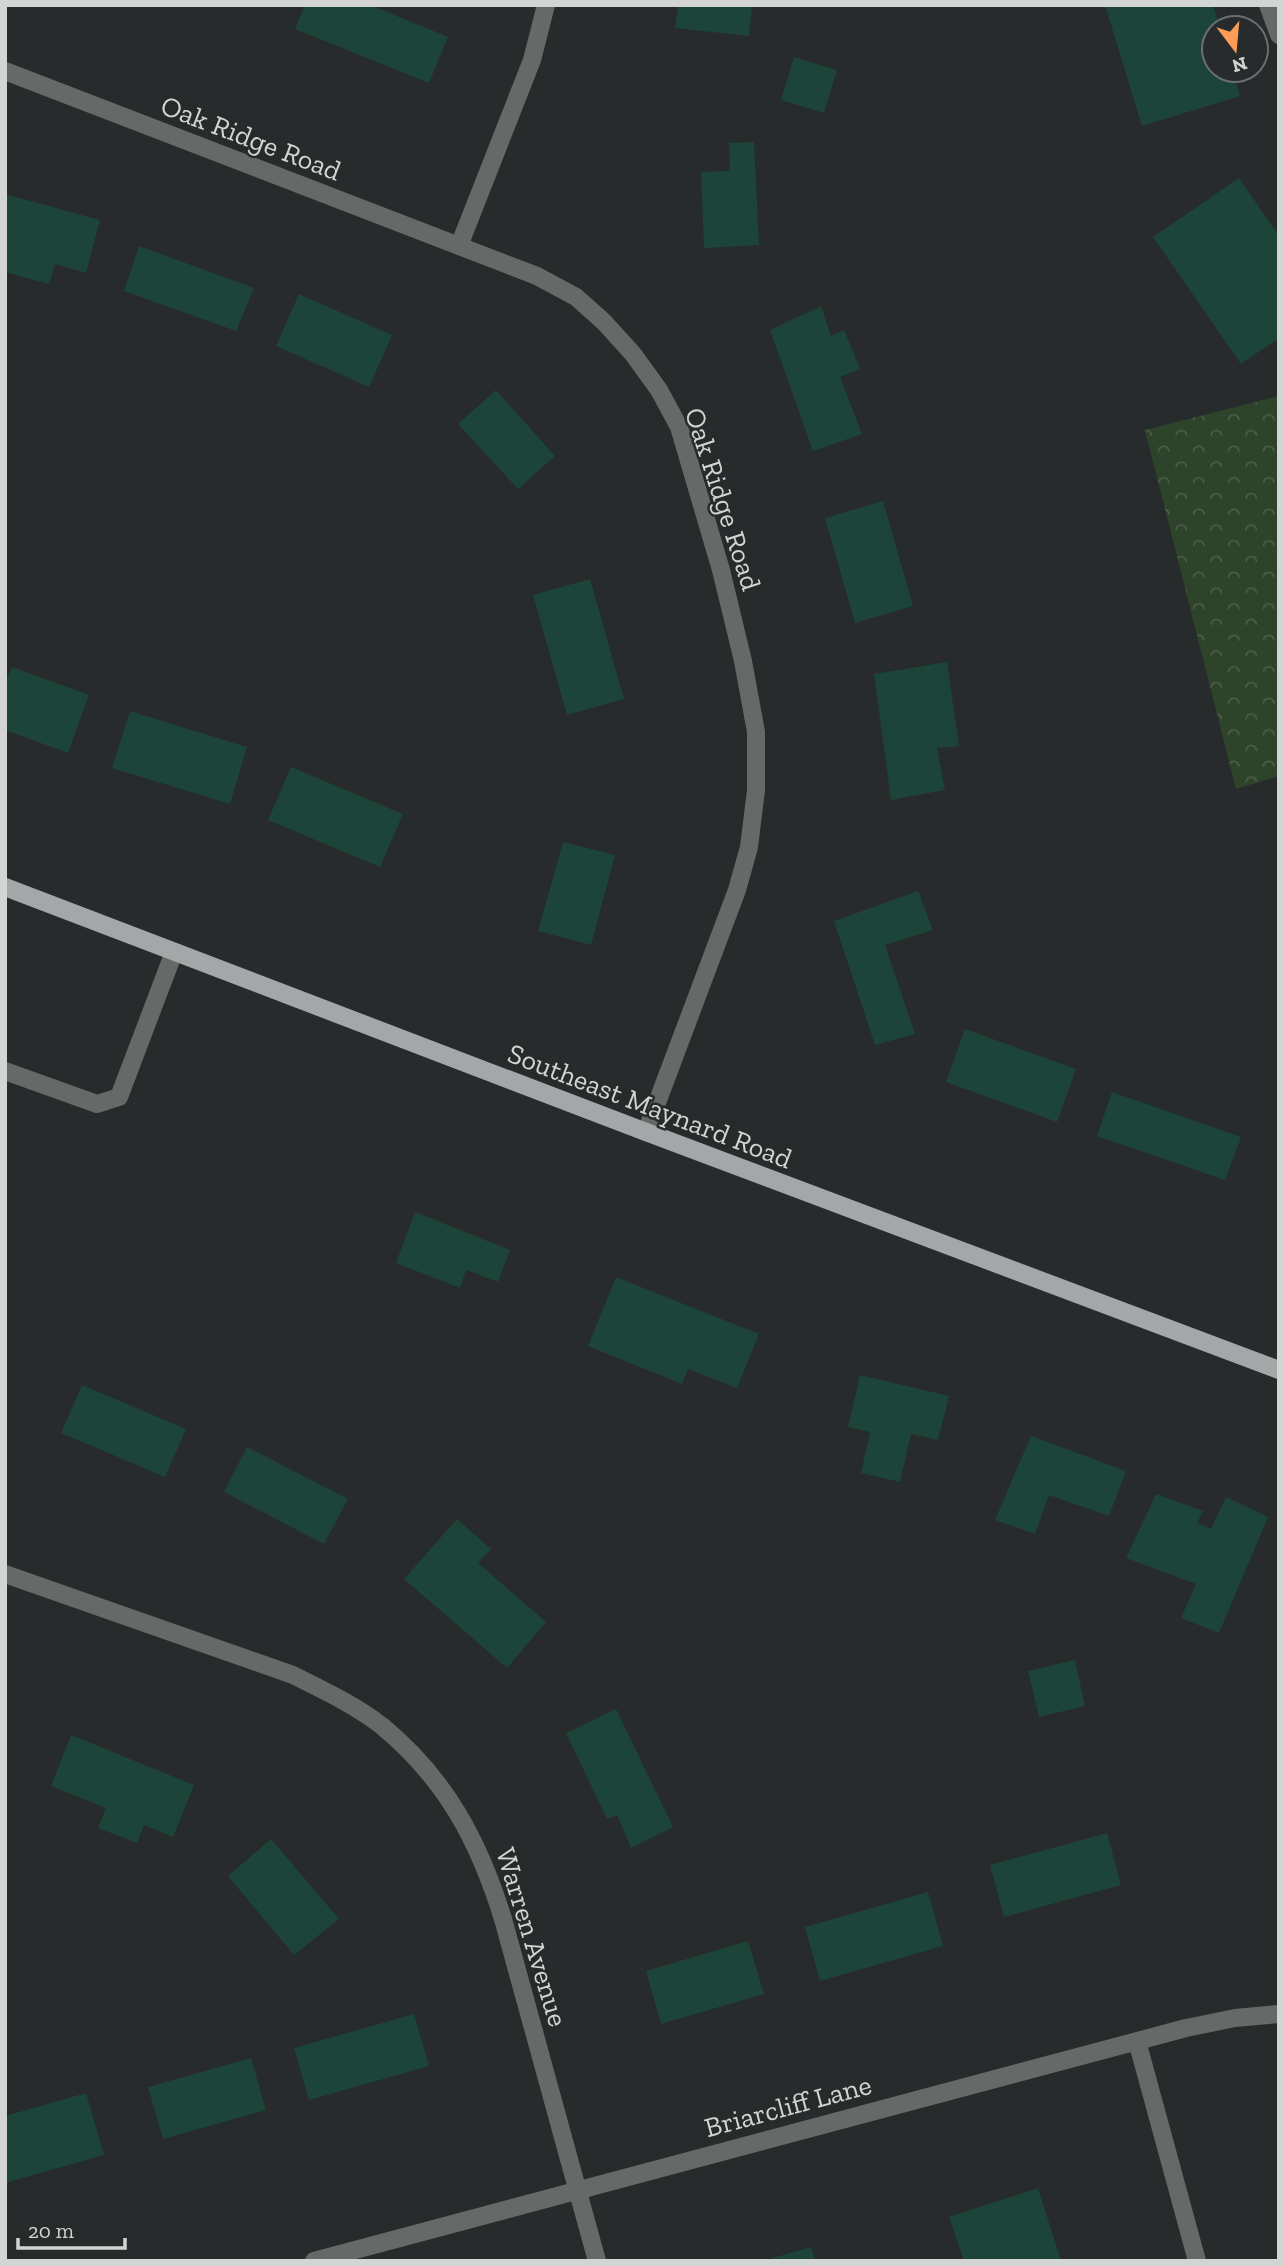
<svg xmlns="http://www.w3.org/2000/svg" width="1284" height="2266" font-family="'Zilla Slab',serif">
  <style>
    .forest { fill: url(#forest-crowns) }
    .building { fill: #1d4438 }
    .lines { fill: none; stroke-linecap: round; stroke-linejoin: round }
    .minor { stroke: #676969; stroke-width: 18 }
    .major { stroke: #a4a7a8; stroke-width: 18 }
    .labels { text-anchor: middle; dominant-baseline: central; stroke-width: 5; stroke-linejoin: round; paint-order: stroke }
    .street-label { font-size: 28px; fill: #d3d5d5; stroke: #282b2b }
  </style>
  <defs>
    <pattern id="forest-crowns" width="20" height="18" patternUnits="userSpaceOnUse" patternTransform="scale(1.75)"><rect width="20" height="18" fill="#2d432a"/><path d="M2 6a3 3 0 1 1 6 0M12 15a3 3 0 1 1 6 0" fill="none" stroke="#4b5d48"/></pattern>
  </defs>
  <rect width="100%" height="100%" fill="#282b2b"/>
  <path class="forest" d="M1279 396V776L1236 789 1145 430Z"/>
  <path class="building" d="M305 5H370L448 37 429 83 295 29Z
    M678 5H752L749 36 675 28Z
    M1105 5H1213L1220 28H1214V70H1232L1240 96 1142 126Z
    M794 57 837 70 824 113 781 100Z
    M754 142 759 245 704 248 701 172 730 171 729 143Z
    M1239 178 1279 236V338L1241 364 1153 237Z
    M5 194 100 220 86 273 55 264 49 284 5 272Z
    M139 246 254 288 236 331 124 291Z
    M299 294 392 335 369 387 276 346Z
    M821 306 831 336 844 330 860 369 840 377 862 434 813 451 770 330Z
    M496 390 555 456 518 489 458 424Z
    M883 501 913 606 855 623 825 518Z
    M590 579 624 699 567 715 533 595Z
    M947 662 959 746 937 748 945 790 891 800 874 674Z
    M12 667 89 695 68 753 5 730V684Z
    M130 711 247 747 230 804 112 768Z
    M291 767 403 814 380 867 268 820Z
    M563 842 615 855 591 945 538 931Z
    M918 891 933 930 885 945 915 1034 875 1045 834 921Z
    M965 1029 1076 1069 1057 1122 946 1082Z
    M1112 1092 1241 1137 1225 1180 1097 1136Z
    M415 1212 510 1250 498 1282 466 1270 460 1288 396 1263Z
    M616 1277 759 1334 737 1388 688 1369 682 1384 588 1346Z
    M860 1375 949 1396 938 1440 911 1434 900 1482 861 1473 870 1432 848 1427Z
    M82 1385 186 1429 165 1477 61 1433Z
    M1031 1436 1126 1471 1109 1516 1049 1495 1035 1534 995 1520Z
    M247 1447 348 1499 324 1544 224 1492Z
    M1156 1494 1203 1511 1197 1523 1211 1529 1226 1497 1268 1517 1219 1633 1181 1618 1196 1584 1126 1558Z
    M457 1519 491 1549 478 1563 546 1622 507 1668 404 1579Z
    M1075 1660 1085 1706 1039 1717 1028 1671Z
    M616 1709 673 1827 631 1848 617 1815 607 1819 566 1733Z
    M71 1735 194 1785 173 1837 144 1825 137 1843 98 1828 106 1808 51 1786Z
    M1107 1833 1121 1885 1004 1917 990 1865Z
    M271 1839 339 1919 294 1955 228 1876Z
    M928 1892 943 1946 820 1981 805 1927Z
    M748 1941 764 1994 661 2024 646 1971Z
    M414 2014 429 2066 309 2100 294 2048Z
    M251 2058 266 2110 163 2139 148 2087Z
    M86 2093 104 2155 5 2183V2116Z
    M1038 2188 1061 2261H964L949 2217Z
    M811 2247 815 2261H766V2260Z"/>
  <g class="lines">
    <path class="minor" d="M1268 5 1279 35
      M5 71 537 276 576 297 604 322 633 354 659 390 679 427 721 570 743 661 756 732V790L749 847 737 890 646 1132
      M459 246 532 60 546 5
      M5 1071 97 1104 119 1097 174 952
      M5 1574 293 1675C323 1690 355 1705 382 1726 446 1779 479 1841 503 1919L597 2261
      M1137 2041 1197 2261
      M314 2261 1186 2028 1235 2018 1279 2014"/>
    <path class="major" d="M5 887 646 1132 1279 1370"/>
  </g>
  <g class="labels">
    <g class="street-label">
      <text transform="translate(251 138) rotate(21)">Oak Ridge Road</text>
      <text transform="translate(723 499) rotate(72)">Oak Ridge Road</text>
      <text transform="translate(650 1106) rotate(21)">Southeast Maynard Road</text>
      <text transform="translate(532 1937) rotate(73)">Warren Avenue</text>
      <text transform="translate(788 2106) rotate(-15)">Briarcliff Lane</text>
    </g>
  </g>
  <rect width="1284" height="2266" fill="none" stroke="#d3d5d5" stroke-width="14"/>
  <g transform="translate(1235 49) rotate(164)"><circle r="33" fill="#282b2b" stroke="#6c6f6f" stroke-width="2"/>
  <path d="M0-5L12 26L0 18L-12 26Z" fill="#fd9c56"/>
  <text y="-10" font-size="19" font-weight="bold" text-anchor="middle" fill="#d3d5d5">N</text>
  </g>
  <path d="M18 2238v10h107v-10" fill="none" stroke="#d3d5d5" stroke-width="3.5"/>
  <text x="28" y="2238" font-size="21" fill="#d3d5d5" stroke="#282b2b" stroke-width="5" paint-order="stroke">20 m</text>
</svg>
